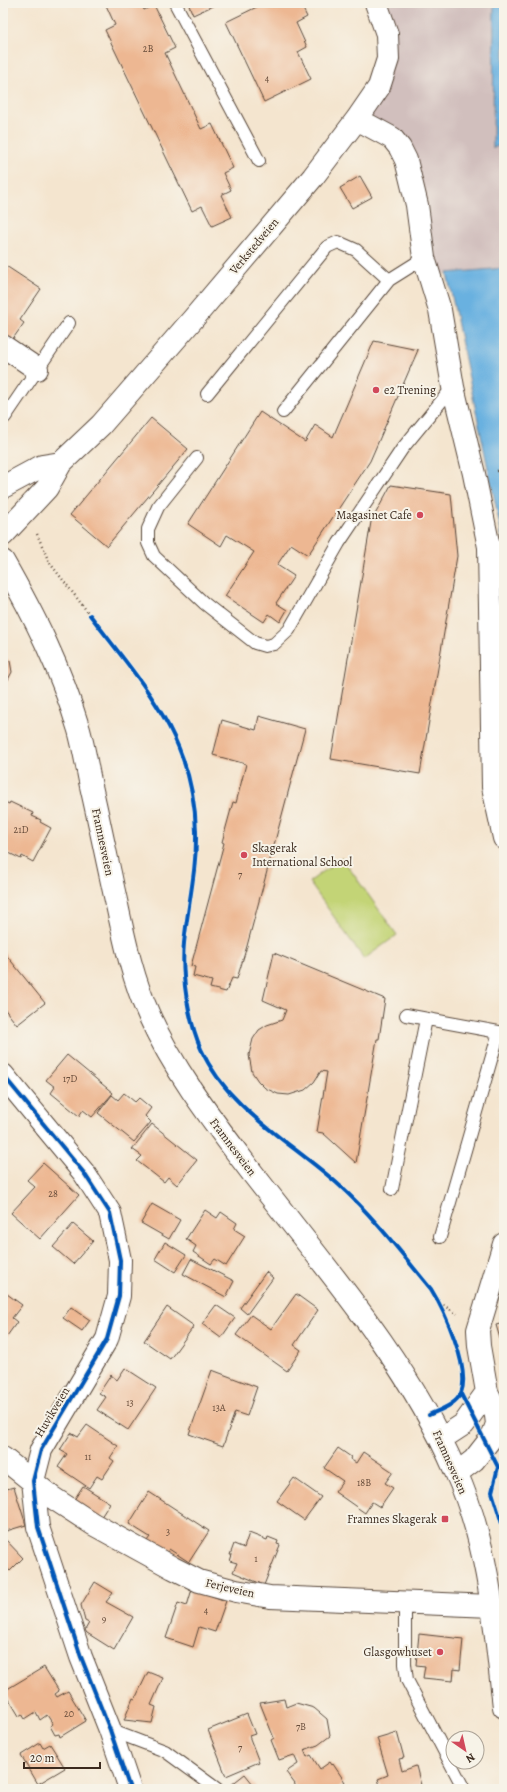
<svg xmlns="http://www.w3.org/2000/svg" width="507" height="1792" font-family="Alegreya,serif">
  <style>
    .industrial { fill: #d1bfbd }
    .green { fill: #c3d476; stroke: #7f7f4a }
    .water { fill: #69b1e0; stroke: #526e7f }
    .building { fill: #edb792 }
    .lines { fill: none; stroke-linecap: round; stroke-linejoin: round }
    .lane-casing { stroke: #574639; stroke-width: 14 }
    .street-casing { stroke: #574639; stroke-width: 24 }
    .secondary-casing { stroke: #574639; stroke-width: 24 }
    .path { stroke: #574639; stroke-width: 2.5; stroke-dasharray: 1 3; stroke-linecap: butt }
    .lane { stroke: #fff; stroke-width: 12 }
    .street { stroke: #fff; stroke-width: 22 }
    .secondary { stroke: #fff; stroke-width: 22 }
    .cycleway-casing { stroke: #f7f3e8; stroke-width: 6 }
    .cycleway { stroke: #0057b8; stroke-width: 4 }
    .poi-dot { fill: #d1495b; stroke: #f7f3e8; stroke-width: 1.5 }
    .labels { text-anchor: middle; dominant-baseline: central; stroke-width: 4; stroke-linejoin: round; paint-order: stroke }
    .number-label { font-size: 10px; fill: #684d3b }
    .street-label { font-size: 12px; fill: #3b2a1e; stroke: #f7f3e8 }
    .poi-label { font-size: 12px; fill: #3b2a1e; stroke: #f7f3e8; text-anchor: end }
  </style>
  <rect width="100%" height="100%" fill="#f7f3e8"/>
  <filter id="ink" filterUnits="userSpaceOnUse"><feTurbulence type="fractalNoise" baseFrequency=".025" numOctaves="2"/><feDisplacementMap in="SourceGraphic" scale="8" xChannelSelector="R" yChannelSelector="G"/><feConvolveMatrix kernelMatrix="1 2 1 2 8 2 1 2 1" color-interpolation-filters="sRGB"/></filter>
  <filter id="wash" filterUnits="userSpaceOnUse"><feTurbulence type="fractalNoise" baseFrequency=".012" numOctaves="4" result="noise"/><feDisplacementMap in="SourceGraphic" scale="16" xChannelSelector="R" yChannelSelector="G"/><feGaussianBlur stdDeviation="0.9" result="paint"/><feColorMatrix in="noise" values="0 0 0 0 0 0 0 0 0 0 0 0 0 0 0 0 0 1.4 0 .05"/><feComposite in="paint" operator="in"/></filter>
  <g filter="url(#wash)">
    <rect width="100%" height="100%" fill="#f4e5cf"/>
    <path class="industrial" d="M376 3H494L493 148 504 144V268L447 273 429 277 406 160 357 119 379 87Z"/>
    <path class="green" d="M342 858 397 935 364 959 309 882Z"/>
    <path class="water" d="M494 3H504V144L493 148Z
      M504 268V552L500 526 447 273Z"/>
    <g id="blocks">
      <path class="building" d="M105 3H141L144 10 154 5 175 48 165 53 201 129 212 124 233 168 223 173 231 190 221 195 232 217 212 226 202 206 192 211 105 30 115 25Z
        M188 3H219L193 15Z
        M265 3H300L307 17 296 23 307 47 298 52 311 79 264 102 226 22Z
        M360 176 372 197 352 208 340 188Z
        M3 264 41 289 20 320 24 323 12 340 3 335Z
        M374 341 418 350 370 461 308 555 291 544 277 565 294 576 276 603 287 610 280 622 269 614 264 622 225 596 254 552 227 535 221 546 188 524 260 412 305 442 315 425 333 437Z
        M151 418 188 449 107 546 70 515Z
        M391 485 451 494 457 556 420 774 331 759 371 522Z
        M3 657 10 661 12 672 3 689Z
        M259 716 305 729 247 946 237 979 232 978 226 992 210 988 212 981 193 976 195 967 191 966 224 843 222 842 233 802 236 803 246 764 213 755 222 720 256 730Z
        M3 801 9 804 10 802 33 813 32 816 41 820 40 822 51 828 33 862 22 856 21 859 3 850Z
        M3 951 45 1003 17 1025 3 1007Z
        M274 953 385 999 379 1039H377L356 1163 323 1133 317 1132 327 1072 321 1071 314 1082 305 1090 289 1095 278 1094 265 1088 258 1081 252 1072 249 1055 253 1039 259 1030 267 1025 282 1020 286 1010 263 1000Z
        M67 1055 113 1093 92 1117 83 1110 79 1116 51 1093 55 1087 46 1080Z
        M124 1093 135 1102 139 1098 151 1108 145 1116 151 1122 134 1142 98 1113 112 1095 118 1100Z
        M152 1124 197 1160 177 1185 168 1177 164 1182 150 1171 137 1161 142 1156 132 1149Z
        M43 1163 79 1195 40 1239 11 1213 35 1187 27 1180Z
        M152 1204 180 1220 169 1239 141 1223Z
        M205 1210 217 1218 221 1212 237 1223 234 1229 245 1236 226 1266 215 1259 211 1264 193 1252 196 1246 186 1239Z
        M73 1224 93 1241 73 1264 53 1247Z
        M165 1242 186 1255 175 1272 155 1259Z
        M191 1259 234 1281 226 1297 183 1274Z
        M266 1272 273 1278 247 1314 240 1308Z
        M3 1291 22 1305 12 1318 17 1322 7 1336 3 1333Z
        M296 1294 318 1310 294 1345 301 1350 287 1371 236 1335 251 1315 271 1329Z
        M216 1305 235 1318 221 1338 202 1324Z
        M71 1307 90 1320 82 1331 63 1318Z
        M167 1307 194 1326 170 1359 144 1341Z
        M504 1323V1352L496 1325Z
        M125 1368 156 1388 128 1430 97 1410 106 1397 99 1393 111 1375 117 1380Z
        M212 1370 257 1387 247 1416 235 1412 223 1446 189 1434Z
        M87 1425 118 1446 110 1458 114 1461 102 1479 97 1476 89 1488 58 1467 67 1454 60 1450 71 1433 78 1437Z
        M338 1448 351 1457 350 1459 356 1463 363 1452 393 1472 385 1483 393 1488 380 1507 372 1502 365 1513 335 1492 343 1481 324 1468Z
        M294 1478 321 1497 304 1520 277 1501Z
        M83 1486 110 1503 99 1520 72 1503Z
        M14 1487 26 1525 3 1532V1490Z
        M149 1492 209 1531 189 1562 169 1549 167 1553 147 1541 150 1537 129 1524Z
        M249 1533 267 1540 268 1537 278 1541 277 1544 280 1545 264 1585 233 1572 237 1563 230 1561 232 1555H230L234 1544 244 1548Z
        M5 1539 23 1558 10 1571 3 1564V1540Z
        M95 1582 113 1593 106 1602 133 1617 114 1650 87 1633 85 1630 89 1623 85 1621 81 1605Z
        M192 1589 226 1601 215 1632 199 1627 193 1647 166 1638 178 1603 187 1606Z
        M419 1634 463 1639 460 1670 454 1669 453 1681 423 1678 425 1666 416 1665Z
        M44 1667 59 1691 55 1694 57 1697 68 1691 86 1721 60 1737 59 1734 55 1735 50 1726 53 1724 47 1715 40 1720 36 1712 25 1719 22 1714 19 1716 4 1691Z
        M148 1672 163 1678 151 1705 156 1707 152 1723 124 1720 133 1698 135 1699Z
        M284 1699 286 1707 296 1703 314 1708 327 1719 330 1736 318 1745 304 1750 307 1757 311 1755 320 1769 330 1762 332 1765 333 1764 345 1782 335 1789H294L295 1784 286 1772 298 1764 294 1755 279 1760 271 1740 274 1738 260 1703Z
        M247 1714 255 1734 249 1736 259 1762 226 1776 208 1730Z
        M397 1732 404 1758 399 1759 402 1771 416 1766 422 1789H381L378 1779 388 1775 377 1738Z
        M40 1743 43 1748 50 1744 65 1768 38 1784 21 1755Z
        M245 1774 257 1789H234L231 1785Z"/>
    </g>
  </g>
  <g filter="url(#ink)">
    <use href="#blocks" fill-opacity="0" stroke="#574639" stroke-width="1"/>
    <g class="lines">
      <g class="lane-casing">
        <path id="lane" d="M175 3 259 161
          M207 394 327 247 338 242 356 250 389 280
          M283 412 389 280 424 258
          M5 417 69 323
          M197 458 158 507 148 529V543L154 556 204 603 255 643 265 646 274 644 289 630 339 543 402 449 453 387
          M406 1015 504 1033
          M392 1189 426 1019
          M440 1237 499 1032
          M405 1604V1664L407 1680 464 1789
          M110 1730 165 1751 217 1789"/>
      </g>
      <g class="street-casing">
        <path id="street" d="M357 119 392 138 400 148 406 160 417 205 424 258 440 310 453 387 474 474 489 547 493 787 504 838
          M3 346 37 369
          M3 487 42 466 61 463
          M3 535 47 488 61 463 101 425 193 319 313 177 357 119 379 87 388 59 387 34 376 3
          M3 1075 84 1173 110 1213 120 1260 119 1296 107 1339 41 1450 33 1481 38 1527 81 1657 110 1730 130 1789
          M441 1439 464 1424 487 1392
          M3 1458 53 1498 93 1524 173 1568 199 1581 236 1591 270 1597 492 1606
          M457 1473 474 1460 492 1437 497 1424 495 1408 487 1392 479 1346 478 1330 504 1244"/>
      </g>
      <g class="secondary-casing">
        <path id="secondary" d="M3 561C35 617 60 667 79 730 84 748 87 767 91 786 100 825 108 865 117 905 125 942 133 980 149 1015 174 1071 213 1121 250 1170 324 1266 406 1358 455 1470 489 1544 495 1627 504 1707"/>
      </g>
      <path class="path" d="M497 471 504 470
        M37 534 49 562 90 615
        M440 1303 457 1314"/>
      <use href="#lane" class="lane"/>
      <use href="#street" class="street"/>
      <use href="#secondary" class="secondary"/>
      <g class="cycleway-casing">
        <path id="cycleway" d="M90 615C143 685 194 738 196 831 197 869 188 905 184 943 181 976 188 1019 201 1049 228 1110 293 1143 340 1186 374 1217 402 1254 431 1289 444 1310 471 1369 461 1393 456 1405 439 1410 429 1415
          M3 1075 84 1173 110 1213 120 1260 119 1296 107 1339 41 1450 33 1481 38 1527 81 1657 110 1730 130 1789
          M461 1394 498 1467 492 1492 504 1530"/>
      </g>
      <use href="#cycleway" class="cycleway"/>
    </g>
  </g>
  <g class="poi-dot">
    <circle cx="376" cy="390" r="4"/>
    <circle cx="420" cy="515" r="4"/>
    <circle cx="244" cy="855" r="4"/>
    <rect x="441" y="1515" width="8" height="8" rx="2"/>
    <circle cx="440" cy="1652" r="4"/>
  </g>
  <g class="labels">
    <g class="number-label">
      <text x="148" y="48">2B</text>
      <text x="267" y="78">4</text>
      <text x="21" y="829">21D</text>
      <text x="240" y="874">7</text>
      <text x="70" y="1078">17D</text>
      <text x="53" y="1193">28</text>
      <text x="130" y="1402">13</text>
      <text x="219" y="1407">13A</text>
      <text x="88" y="1456">11</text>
      <text x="364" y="1482">18B</text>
      <text x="168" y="1531">3</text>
      <text x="256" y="1558">1</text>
      <text x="206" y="1610">4</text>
      <text x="104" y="1618">9</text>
      <text x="69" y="1713">20</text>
      <text x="301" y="1726">7B</text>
      <text x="240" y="1747">7</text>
    </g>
    <g class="street-label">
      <text transform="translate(254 246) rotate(-50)">Verkstedveien</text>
      <text transform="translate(103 842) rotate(78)">Framnesveien</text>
      <text transform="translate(233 1147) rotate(53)">Framnesveien</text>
      <text transform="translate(52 1412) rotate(-59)">Huvikveien</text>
      <text transform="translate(450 1462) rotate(66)">Framnesveien</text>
      <text transform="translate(230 1588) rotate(13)">Ferjeveien</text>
    </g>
    <g class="poi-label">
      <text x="384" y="390" text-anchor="start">e2 Trening</text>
      <text x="412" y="515">Magasinet Cafe</text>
      <text x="252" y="848" text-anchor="start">Skagerak<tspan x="252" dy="14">International School</tspan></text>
      <text x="437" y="1519">Framnes Skagerak</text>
      <text x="432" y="1652">Glasgowhuset</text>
    </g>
  </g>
  <rect width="507" height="1792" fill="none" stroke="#f7f3e8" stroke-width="16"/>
  <g transform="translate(465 1750) rotate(146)"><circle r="19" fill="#f7f3e8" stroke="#aca397"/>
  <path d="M0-3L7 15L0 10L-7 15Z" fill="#d1495b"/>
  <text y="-6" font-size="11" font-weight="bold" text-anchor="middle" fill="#3b2a1e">N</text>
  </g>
  <path d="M24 1762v6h76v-6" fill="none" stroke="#3b2a1e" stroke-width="2"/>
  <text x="30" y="1762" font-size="12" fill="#3b2a1e" stroke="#f7f3e8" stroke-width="3" paint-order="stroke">20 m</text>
</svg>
